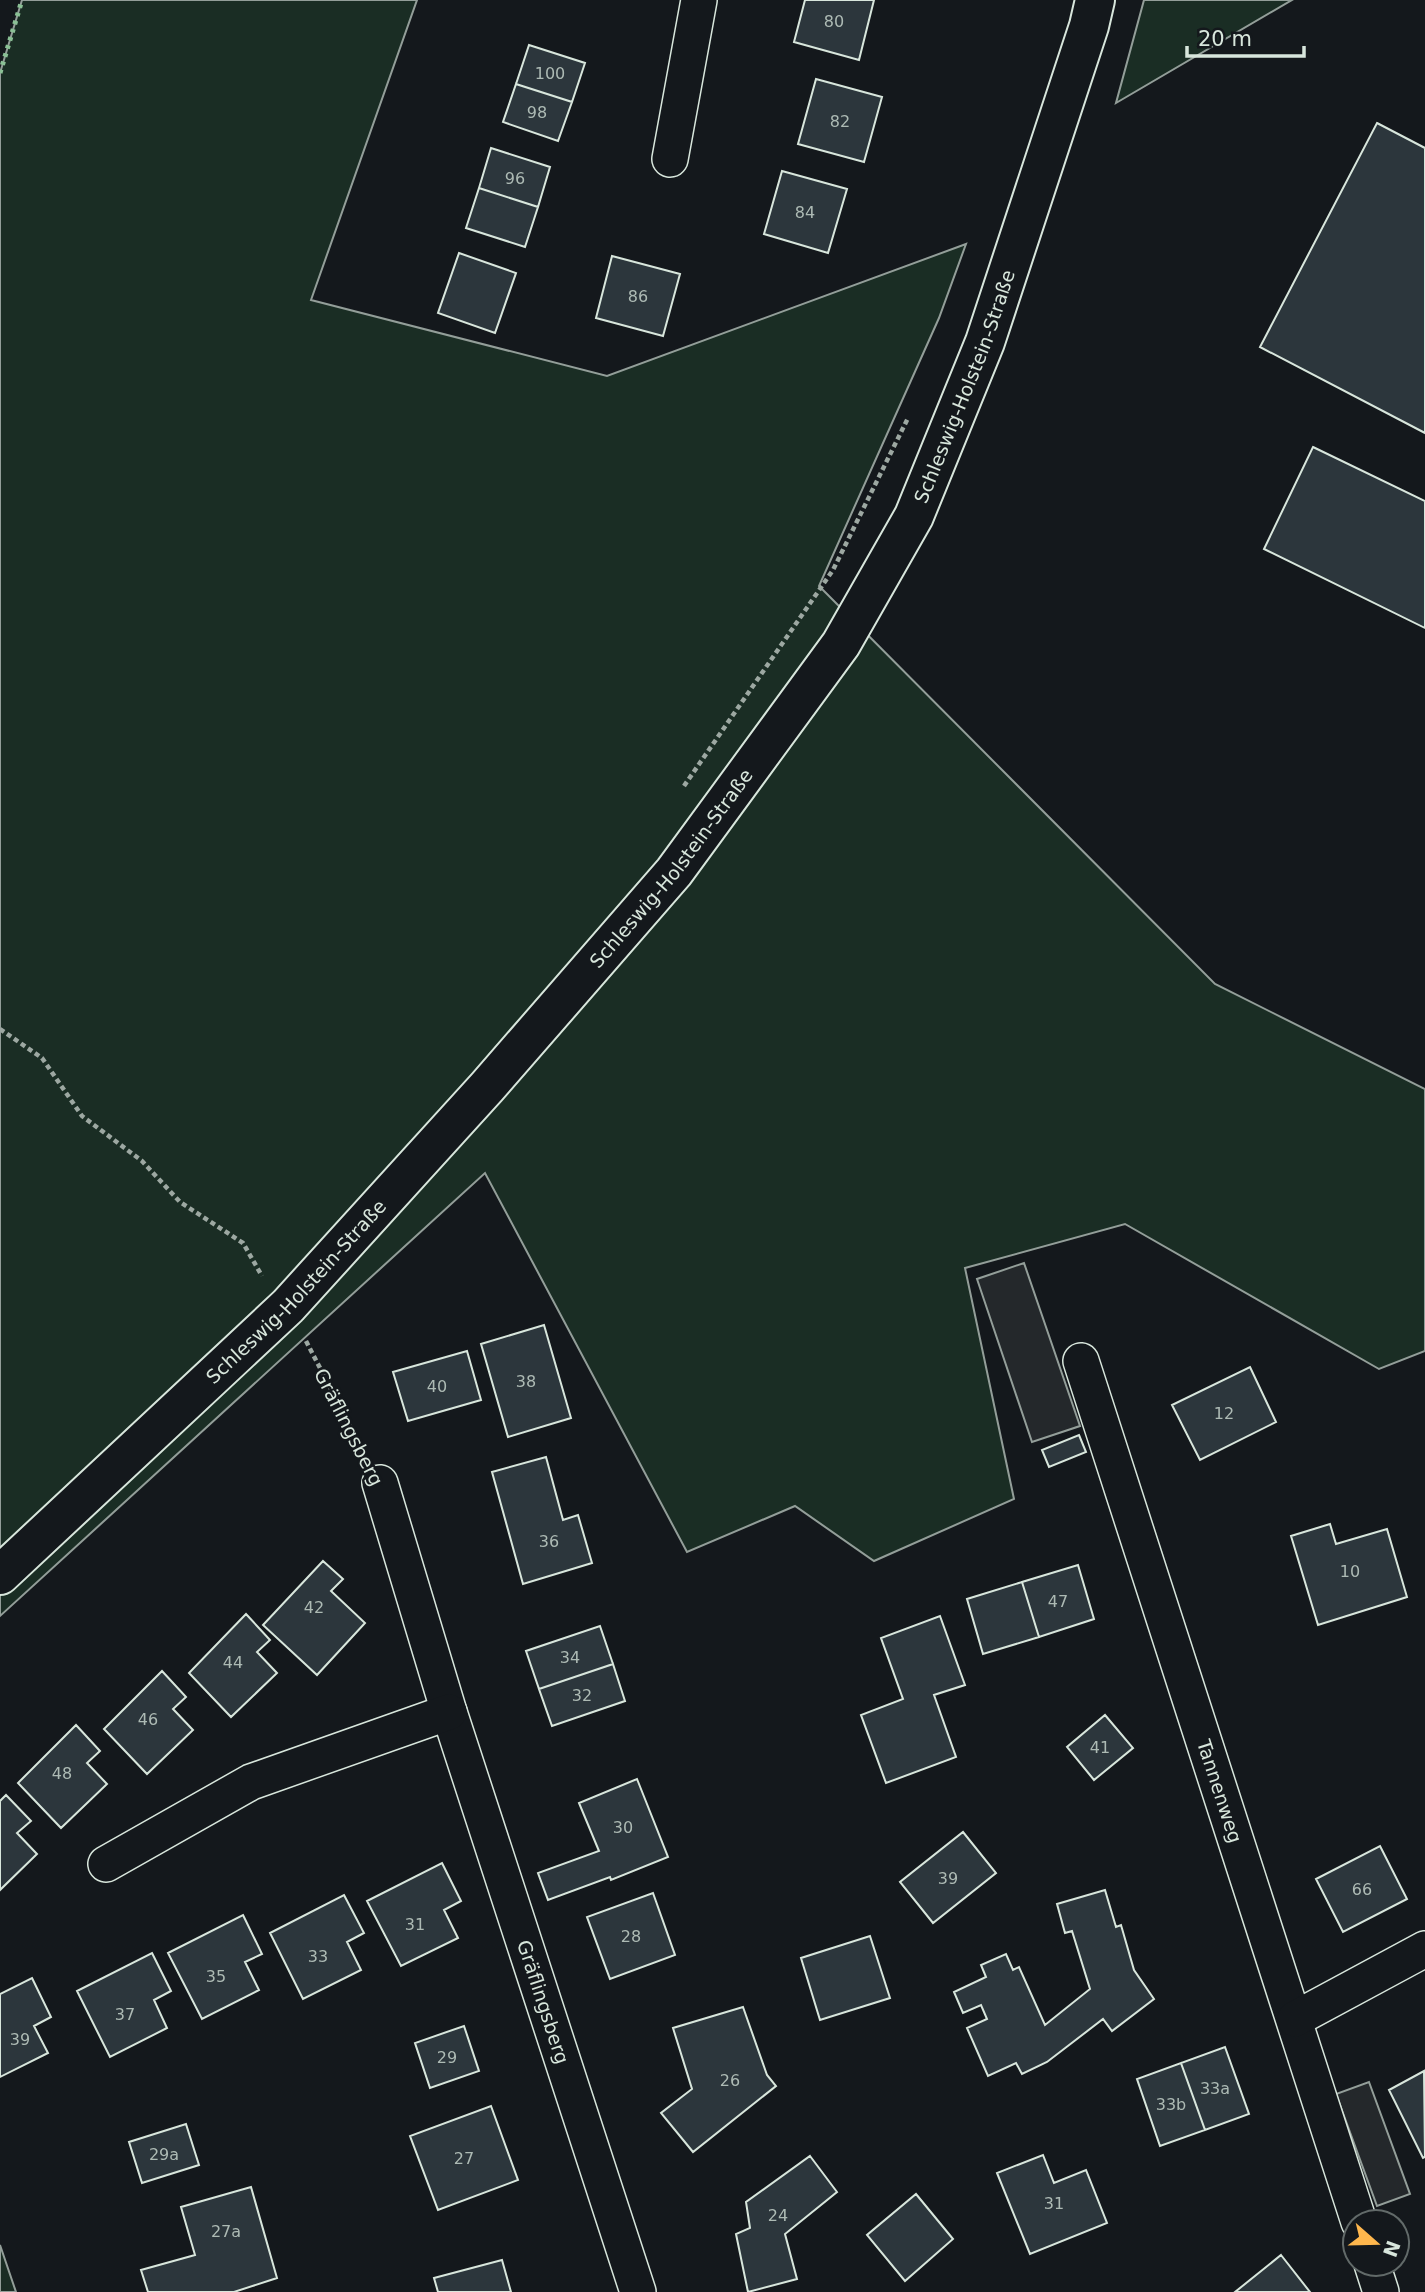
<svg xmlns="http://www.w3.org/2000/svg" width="1425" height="2292" font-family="'DejaVu Sans',sans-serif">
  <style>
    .green { fill: #1a2d24; stroke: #939e99; stroke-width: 2 }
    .parking { fill: #24282b; stroke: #939e99; stroke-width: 2 }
    .building { fill: #2c363c; stroke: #d8e6dc; stroke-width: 2 }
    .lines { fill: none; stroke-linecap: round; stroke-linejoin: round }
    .minor-casing { stroke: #d8e6dc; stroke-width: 38 }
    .primary-casing { stroke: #d8e6dc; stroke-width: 42 }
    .path { stroke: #9da8a2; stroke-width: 4.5; stroke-dasharray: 5 3.5; stroke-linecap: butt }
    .minor { stroke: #14181c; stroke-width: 35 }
    .primary { stroke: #14181c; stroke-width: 38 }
    .hedge { stroke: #8ac095; stroke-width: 5; stroke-dasharray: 3.5 5; stroke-linecap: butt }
    .labels { text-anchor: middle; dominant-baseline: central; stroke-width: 5; stroke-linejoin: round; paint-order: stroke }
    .number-label { font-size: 16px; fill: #adbab4 }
    .street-label { font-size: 19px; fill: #d8e6dc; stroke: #14181c }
  </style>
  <rect width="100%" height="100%" fill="#14181c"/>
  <path class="green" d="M22 0H417L311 300 607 376 966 244 939 318 819 586 1215 984 1425 1089V1351L1379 1369 1125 1224 965 1268 1014 1499 874 1561 795 1506 687 1552 485 1173 0 1616V73Z
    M1144 0H1292L1116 103Z
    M0 2245 16 2292H0Z"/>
  <path class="parking" d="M1024 1263 1080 1426 1032 1442 977 1279Z
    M1369 2082 1410 2194 1377 2206 1336 2094Z"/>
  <path class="building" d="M805 0H874L859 60 794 42Z
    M529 45 585 63 572 102 516 84Z
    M816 79 882 97 864 162 798 144Z
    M516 84 572 102 558 141 503 122Z
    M1377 123 1425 148V433L1260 347Z
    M491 148 550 167 538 207 479 188Z
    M782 171 847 189 828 253 764 234Z
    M479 188 538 207 525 247 466 228Z
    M459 253 516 273 495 333 438 313Z
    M612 256 680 274 663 336 596 318Z
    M1313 447 1425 501V628L1264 549Z
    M544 1325 571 1418 508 1437 481 1344Z
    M467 1351 481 1400 408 1421 393 1372Z
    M1250 1367 1276 1422 1200 1460 1172 1405Z
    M1079 1435 1086 1452 1049 1467 1042 1450Z
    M546 1457 563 1520 578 1515 592 1563 523 1584 492 1472Z
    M1330 1524 1336 1544 1387 1529 1407 1597 1318 1625 1291 1536Z
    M323 1561 343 1579 331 1591 365 1623 317 1675 263 1625Z
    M1078 1565 1094 1619 1039 1637 1022 1582Z
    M1022 1582 1039 1637 983 1654 967 1599Z
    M246 1614 270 1640 257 1652 277 1673 231 1717 189 1673Z
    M940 1616 965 1685 934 1695 956 1757 886 1783 861 1715 903 1699 881 1638Z
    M600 1626 613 1664 539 1689 526 1651Z
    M613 1664 625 1701 552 1726 539 1689Z
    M162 1671 186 1697 173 1709 193 1730 147 1774 104 1729Z
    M1105 1715 1133 1748 1094 1780 1067 1747Z
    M76 1725 100 1751 87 1763 107 1784 61 1828 18 1783Z
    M637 1779 668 1857 611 1880 610 1877 548 1900 538 1873 599 1851 579 1803Z
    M6 1795 31 1821 17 1833 37 1854 0 1890V1801Z
    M963 1832 996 1873 933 1923 900 1882Z
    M1380 1846 1407 1899 1343 1932 1316 1879Z
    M442 1863 461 1901 444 1910 458 1938 401 1966 367 1901Z
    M1105 1890 1116 1927 1121 1925 1134 1970 1154 1999 1112 2031 1103 2019 1047 2062 1022 2074 1016 2063 988 2076 967 2028 987 2019 981 2005 963 2013 954 1992 986 1977 981 1965 1006 1954 1013 1970 1019 1967 1045 2025 1090 1989 1072 1931 1065 1933 1057 1904Z
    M653 1893 675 1955 610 1979 587 1917Z
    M344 1895 364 1933 347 1942 361 1970 303 1999 270 1933Z
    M243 1915 262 1954 245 1962 259 1990 202 2019 168 1953Z
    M870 1936 890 1998 820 2020 801 1958Z
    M152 1953 171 1991 154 2000 167 2028 110 2057 77 1991Z
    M32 1978 51 2017 34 2026 48 2053 0 2077V1994Z
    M743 2007 767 2075 776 2086 693 2152 661 2113 692 2089 673 2028Z
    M464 2026 479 2071 430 2088 415 2043Z
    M1225 2047 1249 2114 1205 2130 1181 2063Z
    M1181 2063 1205 2130 1160 2146 1137 2079Z
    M1424 2071 1425 2157 1423 2158 1389 2090Z
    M491 2106 518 2180 438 2210 410 2136Z
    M186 2124 199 2165 142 2183 129 2142Z
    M1043 2155 1054 2183 1086 2170 1107 2223 1030 2254 997 2173Z
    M810 2156 837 2192 785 2234 797 2279 748 2292 736 2234 750 2228 746 2202Z
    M251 2187 277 2278 234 2292H148L141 2270 195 2255 181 2207Z
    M916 2194 953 2239 905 2281 867 2235Z
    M1281 2255 1310 2292H1235Z
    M502 2260 511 2292H438L434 2278Z"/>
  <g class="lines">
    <g class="minor-casing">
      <g id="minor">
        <path d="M670 159 699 0"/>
        <path id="s1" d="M1081 1361 1359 2222"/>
        <path id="s2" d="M380 1483 449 1712 638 2292"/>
        <path d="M106 1864 251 1782 449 1712"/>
        <path d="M1295 2019 1425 1949"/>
        <path d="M1372 2264 1381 2292"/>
      </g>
    </g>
    <g class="primary-casing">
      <g id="primary">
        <path id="s3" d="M0 1575 288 1306 487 1087 674 872 841 644 914 516 985 342 1089 26 1095 0"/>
      </g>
    </g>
    <path class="path" d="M684 786 833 570 908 418
      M0 1029 42 1058 82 1116 142 1161 180 1202 243 1243 262 1276
      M306 1341 363 1451"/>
    <use href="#minor" class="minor"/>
    <use href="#primary" class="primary"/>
    <path class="hedge" d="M0 73 22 0"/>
  </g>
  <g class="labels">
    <g class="number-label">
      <text x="834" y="21">80</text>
      <text x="550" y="73">100</text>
      <text x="537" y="112">98</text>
      <text x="840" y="121">82</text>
      <text x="515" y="178">96</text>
      <text x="805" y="212">84</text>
      <text x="638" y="296">86</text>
      <text x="526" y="1381">38</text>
      <text x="437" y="1386">40</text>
      <text x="1224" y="1413">12</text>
      <text x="549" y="1541">36</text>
      <text x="1350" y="1571">10</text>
      <text x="1058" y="1601">47</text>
      <text x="314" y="1607">42</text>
      <text x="570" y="1657">34</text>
      <text x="233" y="1662">44</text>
      <text x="582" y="1695">32</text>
      <text x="148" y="1719">46</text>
      <text x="1100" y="1747">41</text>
      <text x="62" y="1773">48</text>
      <text x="623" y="1827">30</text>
      <text x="948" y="1878">39</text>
      <text x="1362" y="1889">66</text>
      <text x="415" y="1924">31</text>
      <text x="631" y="1936">28</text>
      <text x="318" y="1956">33</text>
      <text x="216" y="1976">35</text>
      <text x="125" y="2014">37</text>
      <text x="20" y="2039">39</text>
      <text x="447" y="2057">29</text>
      <text x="730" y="2080">26</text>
      <text x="1215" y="2088">33a</text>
      <text x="1171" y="2104">33b</text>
      <text x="164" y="2154">29a</text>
      <text x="464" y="2158">27</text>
      <text x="1054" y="2203">31</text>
      <text x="778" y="2215">24</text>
      <text x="226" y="2231">27a</text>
    </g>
    <g class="street-label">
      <text stroke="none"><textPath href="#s3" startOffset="1544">Schleswig-Holstein-Straße</textPath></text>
      <text stroke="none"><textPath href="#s3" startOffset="976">Schleswig-Holstein-Straße</textPath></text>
      <text stroke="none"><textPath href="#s3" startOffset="410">Schleswig-Holstein-Straße</textPath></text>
      <text transform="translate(349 1427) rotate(63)">Gräflingsberg</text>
      <text stroke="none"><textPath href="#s1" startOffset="452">Tannenweg</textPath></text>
      <text stroke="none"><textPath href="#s2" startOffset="544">Gräflingsberg</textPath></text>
    </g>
  </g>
  <g transform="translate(1376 2243) rotate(110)"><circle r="33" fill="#14181c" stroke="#626a69" stroke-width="2"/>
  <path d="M0-5L12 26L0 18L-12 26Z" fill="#ffb74d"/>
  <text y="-10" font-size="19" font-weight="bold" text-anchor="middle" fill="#d8e6dc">N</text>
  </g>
  <path d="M1187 46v10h117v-10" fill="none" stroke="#d8e6dc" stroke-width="3.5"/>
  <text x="1198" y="46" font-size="21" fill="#d8e6dc" stroke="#14181c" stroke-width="5" paint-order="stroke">20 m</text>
</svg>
